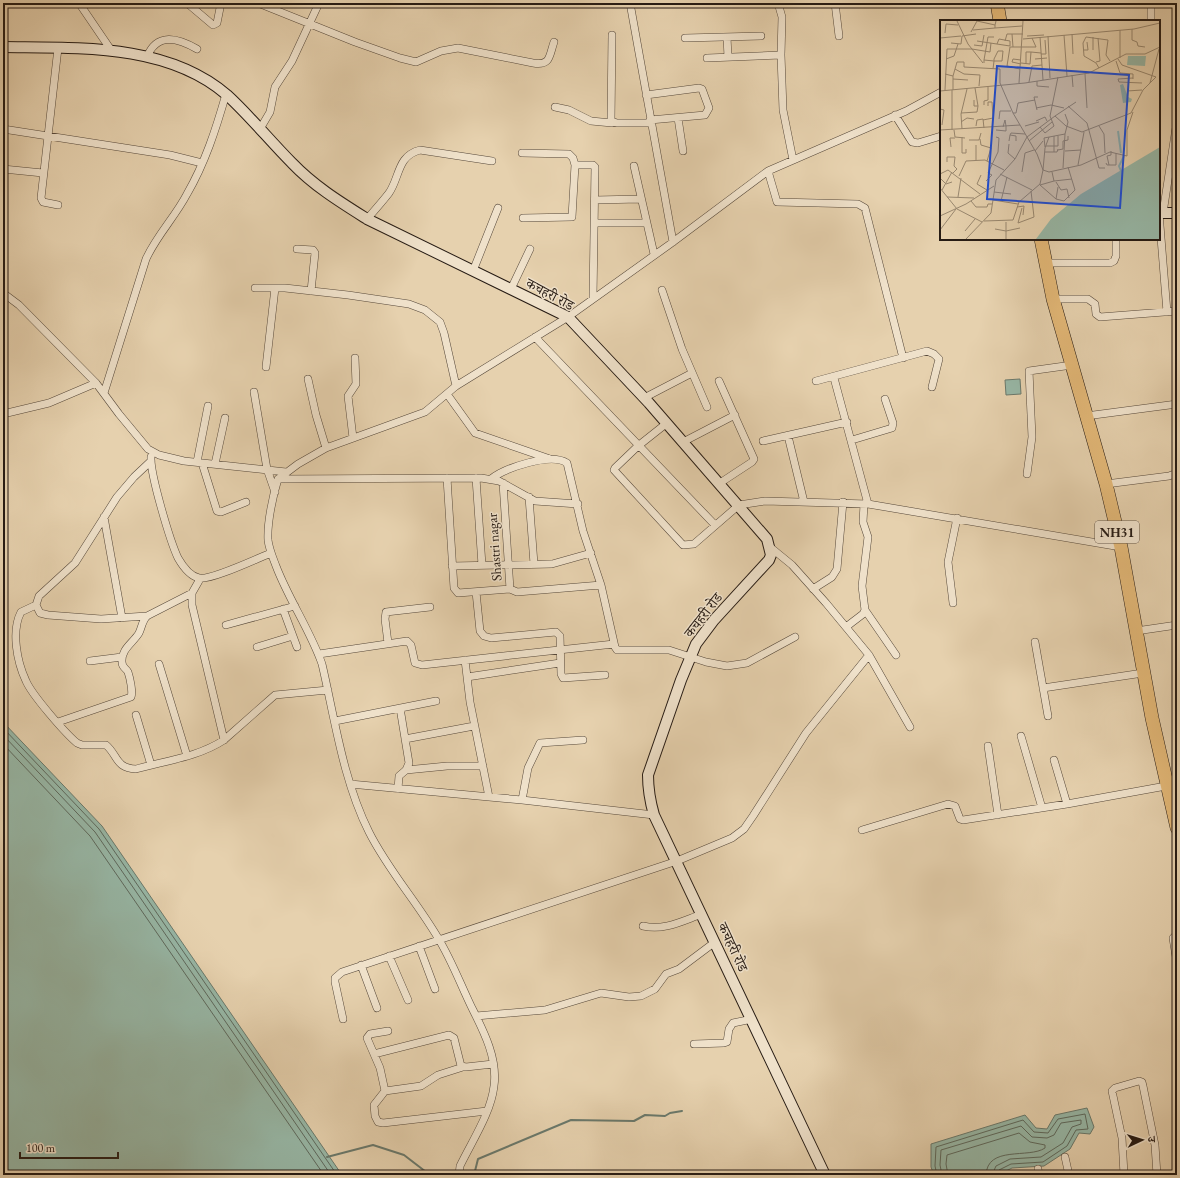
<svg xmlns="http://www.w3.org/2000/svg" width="1180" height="1178" font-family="'EB Garamond','Noto Serif Devanagari',serif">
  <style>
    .water { fill: #97b7a6; stroke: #6a796c }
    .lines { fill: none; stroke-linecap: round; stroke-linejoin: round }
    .shore { stroke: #5e695d; stroke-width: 1 }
    .stream { stroke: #6a796c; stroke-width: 2 }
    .street-casing { stroke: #56483a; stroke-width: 8 }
    .secondary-casing { stroke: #261b14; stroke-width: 12 }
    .highway-casing { stroke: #261b14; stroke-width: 14 }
    .street { stroke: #efe1ca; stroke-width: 7 }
    .secondary { stroke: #efe1ca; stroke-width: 10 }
    .highway { stroke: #e3b877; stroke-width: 13 }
    .labels { text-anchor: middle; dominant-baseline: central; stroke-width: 3; stroke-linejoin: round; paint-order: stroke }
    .shield { fill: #efe1ca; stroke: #62564b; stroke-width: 1 }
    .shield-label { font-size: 13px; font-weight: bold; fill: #261b14 }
    .street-label { font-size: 14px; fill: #261b14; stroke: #efe1ca }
    .inset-river { fill: none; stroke: #97b7a6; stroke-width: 2 }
    .inset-road { fill: none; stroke: #998870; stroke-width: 1 }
    .view { fill: #1d4ed8; fill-opacity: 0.15; stroke: #1d4ed8; stroke-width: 2 }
    .inset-edge { fill: none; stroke: #261b14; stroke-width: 2 }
  </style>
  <rect width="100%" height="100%" fill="#e6d1ae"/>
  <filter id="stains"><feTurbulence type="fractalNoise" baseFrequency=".005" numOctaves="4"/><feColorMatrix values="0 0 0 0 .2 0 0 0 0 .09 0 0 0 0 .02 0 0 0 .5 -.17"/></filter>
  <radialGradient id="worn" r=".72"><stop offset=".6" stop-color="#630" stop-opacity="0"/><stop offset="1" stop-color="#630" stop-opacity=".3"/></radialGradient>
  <path class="water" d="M1020 379 1021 394 1006 395 1005 380Z
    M3 722 102 826 342 1175H3Z
    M1087 1108 1094 1127 1090 1134 1079 1133 1070 1149 1044 1166 1012 1168 998 1175H934L931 1167V1144L1025 1115 1036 1128 1047 1129 1055 1115Z"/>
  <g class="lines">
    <path class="shore" d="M3 728 99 829 337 1175
      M3 735 95 832 331 1175
      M3 744 90 836 324 1175
      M937 1175 935 1166 936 1147 1023 1120 1034 1132 1048 1133 1058 1119 1085 1114 1088 1129 1076 1130 1067 1146 1043 1162 1011 1164 999 1170 997 1175
      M942 1175 940 1165 941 1150 1021 1126 1032 1137 1047 1138 1054 1135 1061 1123 1081 1120V1124L1072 1127 1063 1143 1041 1157 1010 1159 996 1166 992 1175
      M948 1175 946 1164 947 1155 1019 1133 1030 1142 1045 1145V1148C1029 1159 987 1145 986 1175"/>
    <path class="stream" d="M327 1157 373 1145 404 1155 430 1175
      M474 1175 478 1159 571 1120 634 1121 645 1115 665 1116 670 1113 682 1111"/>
    <g class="street-casing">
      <path id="street" d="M79 3 111 50
        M187 3 213 25 217 23 221 3
        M258 3 355 42 400 58 416 62 441 51 458 48 533 63C551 66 549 56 554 42
        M630 3 673 242
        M778 3 782 17 781 55
        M835 3 839 36
        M1151 3V21
        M612 35 611 121 617 123H651
        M727 37 728 57
        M685 38 761 36
        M147 57C157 32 178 38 197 49
        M707 58 781 55 783 110 793 160
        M646 95 699 88 702 89 709 108 705 115 650 120
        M555 107 569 110 591 121 612 123
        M895 115 912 142 918 143 941 136
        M678 118 683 151
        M3 129 170 155 202 163
        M260 129 270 112 275 87 292 61 319 3
        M522 153 569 154 573 158 575 165 572 217 523 218
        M575 165H593L595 167 593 298
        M634 166 654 254
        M3 169 43 173
        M768 171 777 202 858 204 865 208 903 358
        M595 200 640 199
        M58 205 43 202 41 198 58 48
        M1159 213 1167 312
        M1163 213 1177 121
        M367 219C374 211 382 202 389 193 400 177 397 156 420 150L492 161
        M595 223H646
        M297 249 313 250 315 253 311 291
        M1045 263H1110L1114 261 1116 256V239
        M473 271 498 208
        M255 288H285L348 295 409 304 425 310 440 322 444 333 456 386
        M511 289 530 249
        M662 290 682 349 707 407
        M3 293 19 305 96 383 119 414 148 449 159 455 184 461 286 472
        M1053 299H1088L1095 304 1096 314 1100 317 1177 311
        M535 337 715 525
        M266 367 275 288
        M834 378 868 504
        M308 379 316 415 326 448
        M719 381 754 459 752 462 720 483
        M816 381 927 351 934 354 939 359 932 387
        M254 392 267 469 275 492
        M104 393 146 259C157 235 175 217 187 194 205 163 216 129 226 94
        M447 394 475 433 550 459
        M644 398 692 373
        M3 414 49 403 96 383
        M1086 416 1177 404
        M667 423 638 446 615 468 614 470 683 545 694 544 739 505 765 501 868 504 1121 547
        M788 436 804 502
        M353 438 348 396 356 384 355 358
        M852 440 892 428 893 423 885 399
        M763 441 847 422
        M683 442 735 415
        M151 457C150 474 170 541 178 558 182 565 190 576 199 578 210 581 258 558 271 553
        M197 462 208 406
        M202 463 217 511 221 512 246 502
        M215 464 225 418
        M1027 474 1032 437 1029 371 1072 365
        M447 478 454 588 458 593 510 589
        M476 478 482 565
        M278 479 481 478 499 481 535 501 578 504
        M491 479C505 468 551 452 567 463L583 531 601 585 615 647 617 650H669L706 662 727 666 747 663 795 637
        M503 483 510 589 517 592 601 585
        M1106 484 1169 476 1177 473
        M529 497 534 564
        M104 517 122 618
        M770 547 792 565 826 603 869 655 910 727
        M452 566 552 564 591 553
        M200 579 192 593V605L224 740
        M813 589 832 577 837 569 843 502
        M476 592 480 631 484 636 491 638 556 632 560 636 561 674 563 678 605 675
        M953 603 948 562 957 518
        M36 605 21 612C11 631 17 662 26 681 32 695 65 733 77 743L82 745H106C118 755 115 768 136 769 165 761 198 757 224 740L275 695 328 690
        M283 609 297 647
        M865 610 896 655
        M147 616 101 619 48 615 40 613 36 605 39 596 75 563 117 497 134 477 151 461
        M226 625 295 606
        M846 627 863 614 865 610 862 586 868 537 863 522 864 504
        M1136 631 1177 625
        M1035 642 1048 716
        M388 643 385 619 386 612 430 607
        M257 647 293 636
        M319 654 407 641 411 645 415 663 422 665 614 644
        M465 660 470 702 489 797
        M90 661 122 657
        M159 664 187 756
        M467 677 560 663
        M1043 688 1143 673
        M136 715 151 765
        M335 721 436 701
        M58 722 131 697C133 692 130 678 128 672 126 668 122 668 122 662 121 649 133 643 139 633 142 627 142 621 147 616L192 593
        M1021 736 1042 808
        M405 739 474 726
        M988 746 998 815
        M1054 760 1067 804
        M406 770 447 766H483
        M350 784 522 800 654 815
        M398 789 399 776 406 770 409 763 400 708
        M522 800 528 768 540 743 583 740
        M862 830 948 804 955 806 960 819 963 820 1067 804 1166 786
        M643 926C664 931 682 921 702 914
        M1177 934 1173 938 1177 963
        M419 946 435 989
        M389 956 408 1000
        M361 965 377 1008
        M476 1016 545 1010 601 993 629 997 641 996 655 989 666 974 679 969 715 942
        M343 1019 335 982V978L342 972 677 861 732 838 744 829 753 816 806 733 869 655
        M388 1031 370 1034 367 1038 380 1068 385 1091 374 1105 375 1116 378 1122 383 1123 487 1111
        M694 1044 724 1043 727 1042 729 1029 733 1023 752 1019
        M374 1054 449 1035 454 1038 461 1066 466 1067 493 1064
        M385 1091 421 1086 438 1075 463 1067
        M1065 1157 1069 1175
        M1038 1169 1039 1175
        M459 1175 460 1166C472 1141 491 1113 494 1086 498 1058 483 1030 471 1006 460 983 451 959 438 938 417 902 388 870 369 832 343 780 335 720 322 664 310 630 289 600 276 566 273 558 269 549 268 540 267 523 273 495 278 479L298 464 326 448 425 412 456 386 568 317 673 242 768 171 906 111 941 92
        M1124 1175 1122 1138 1112 1091 1115 1088 1139 1081 1142 1082 1143 1086 1155 1145 1157 1175"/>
    </g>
    <g class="secondary-casing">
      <path id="secondary" d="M3 47C77 48 167 43 227 95 250 116 270 141 292 163 314 186 340 202 367 219L568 317 649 403 767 539 771 555 769 560 714 620 696 644 681 680 648 775C648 789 650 801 654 815L825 1175
        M1159 213H1177"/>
    </g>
    <g class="highway-casing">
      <path id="highway" d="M997 3 1000 21
        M1041 239 1053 299 1106 484 1121 547 1152 718 1177 828"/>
    </g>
    <use href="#street" class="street"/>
    <use href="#secondary" class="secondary"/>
    <use href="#highway" class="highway"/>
  </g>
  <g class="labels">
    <rect class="shield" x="1095" y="521" width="44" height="22" rx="3"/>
    <g class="shield-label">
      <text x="1117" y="532">NH31</text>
    </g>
    <g class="street-label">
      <text transform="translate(550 294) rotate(28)">कचहरी रोड</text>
      <text transform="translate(494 547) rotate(-94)">Shastri nagar</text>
      <text transform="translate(703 615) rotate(-52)">कचहरी रोड</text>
      <text transform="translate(733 947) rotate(65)">कचहरी रोड</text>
    </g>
  </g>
  <g transform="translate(940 20)">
    <rect width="220" height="220" fill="#e6d1ae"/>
    <path d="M188 36H206L205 46 187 45ZM183 64 188 77 192 79 191 82 183 83 180 65ZM220 127V219H96L111 199 141 174Z" fill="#97b7a6"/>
    <path class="inset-river" d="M178 111 181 133M181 151 179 146 184 136"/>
    <path class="inset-road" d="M17 1 28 24 43 43M37 1 55 5 56 1M55 8 82 6M192 9V20L197 22 198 26 205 27M33 10 55 8V5M31 12 37 1M5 13 6 4 18 5M132 14 133 34M124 15 127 56M87 16 104 15M108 16 110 58M100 17 103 60M0 18 21 16M83 19 194 9 220 3M37 21 70 26M65 21 67 14H72M11 23 21 24 22 16 36 14M57 24 59 19 70 21V26M34 25 42 26 44 15M73 27 72 14H83M32 29 50 32 51 23M144 30H148L147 22M153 30V17M101 34H106L105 20M180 38V10M6 39 14 36 18 24M95 39 107 38M178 39 182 45 216 57M44 40 48 17H54M176 41 180 53 193 54V59M156 42 160 41 158 18M44 43V40L54 41H62L63 31H58L54 39V41L53 49M81 43 90 44 91 32 101 33M81 44 72 42 73 39 81 40M86 44V32H91M159 48 156 43 144 36 143 23 146 17 168 20 166 35 170 41M15 49 24 54 40 55 39 66M80 49 67 46 70 27H96L92 18M5 54 13 56V70M145 54 147 88M132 55 133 67M13 56 17 42H24V47L60 49V63L73 93 97 134 103 150 109 152 141 145 170 132 187 136V110L193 92M193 58 178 59 179 62 202 63M13 59 28 60M97 61V66L109 67M89 62 92 46 102 45M79 63 83 1M210 63 219 29M35 68 38 86M5 70 7 29H32M0 71 85 63 149 53 186 34H205L220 27M187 71 202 70M44 85V81L48 80V67M111 85 124 88M128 86 147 103 159 148H165M96 88 111 85M0 89 4 90 2 105M97 90 94 77H98M21 93 37 92 38 86H34V80M73 93H76L78 83 95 80M115 96 136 82M59 99 60 91H71M43 100 53 98 52 82H48V86M96 101 105 97 107 101M21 102 27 98 34 99M36 106 37 100 43 99 44 108M85 106 99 102M159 106 164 114 165 133M63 107 65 100 66 106M100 107 105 113 114 106 110 96 118 57M22 109 21 94 27 69M0 110 80 105M12 110V70M14 110 15 117 25 118M56 110 66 111V106M70 115 71 113 85 114M114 116V132M22 117V133H26V129M40 119 41 125 51 128 47 141M29 120H39L41 113M69 121 70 115 76 116V121M89 121 112 102M69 124 68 133 75 139M106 126H118V116M11 127 10 118H15M105 127 104 118 125 114 128 102 125 94M118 130 123 129V121L128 120V116M95 131 103 121M125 131 141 130M105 132H117L118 129M36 140V125M7 142V137H15L14 146 17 149 13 153M166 143 167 145H176V133M138 145 144 112M169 145 167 136 171 135V131M123 148 125 114M103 150 105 128 109 117M82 152 85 133 94 130M0 154 8 150 40 174M60 154 92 170M41 155 37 164 47 170M19 156 26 141 45 140 64 150M0 158 6 164 12 162M46 161 52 155 48 153 58 132 59 118 56 117M114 161 132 159M116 162 121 170 127 169 129 178M100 165 116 179 118 167M100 165 114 161 112 152M0 168 17 189 42 202M2 170 12 152M54 172 71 174M7 177 34 178M18 177 21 158M116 179 124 181 135 170 128 147M53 180 78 184M31 181 36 187H47L48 184H52M61 181 67 157M77 187 84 186 83 195M0 196 26 184 54 166M44 201 73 200 79 182 100 164 103 150M78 203 94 197 91 171M78 203 82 188M55 209 66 211 80 208M0 210 16 189M25 211 35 199M26 219 51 193 56 160 75 139 87 117 115 96 126 106 142 112 191 93 203 70 216 57M66 219V202"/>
    <path class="view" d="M57 46 189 55 180 188 47 179Z"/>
    <rect width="220" height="220" class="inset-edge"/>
  </g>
  <rect width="1180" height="1178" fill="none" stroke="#e6d1ae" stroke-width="16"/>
  <rect x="4" y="4" width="1172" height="1170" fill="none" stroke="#261b14" stroke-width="2"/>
  <rect x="8" y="8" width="1164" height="1162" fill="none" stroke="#261b14"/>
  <g transform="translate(1142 1140) rotate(86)" stroke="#efe1ca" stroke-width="3" paint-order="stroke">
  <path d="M0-3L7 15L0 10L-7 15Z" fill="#261b14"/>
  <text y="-6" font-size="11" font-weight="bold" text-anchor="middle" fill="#261b14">उ</text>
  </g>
  <path d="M20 1152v6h98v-6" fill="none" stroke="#261b14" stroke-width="2"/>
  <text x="26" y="1152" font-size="12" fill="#261b14" stroke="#efe1ca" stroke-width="3" paint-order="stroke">100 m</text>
  <rect width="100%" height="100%" filter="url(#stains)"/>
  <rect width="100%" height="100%" fill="url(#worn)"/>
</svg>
